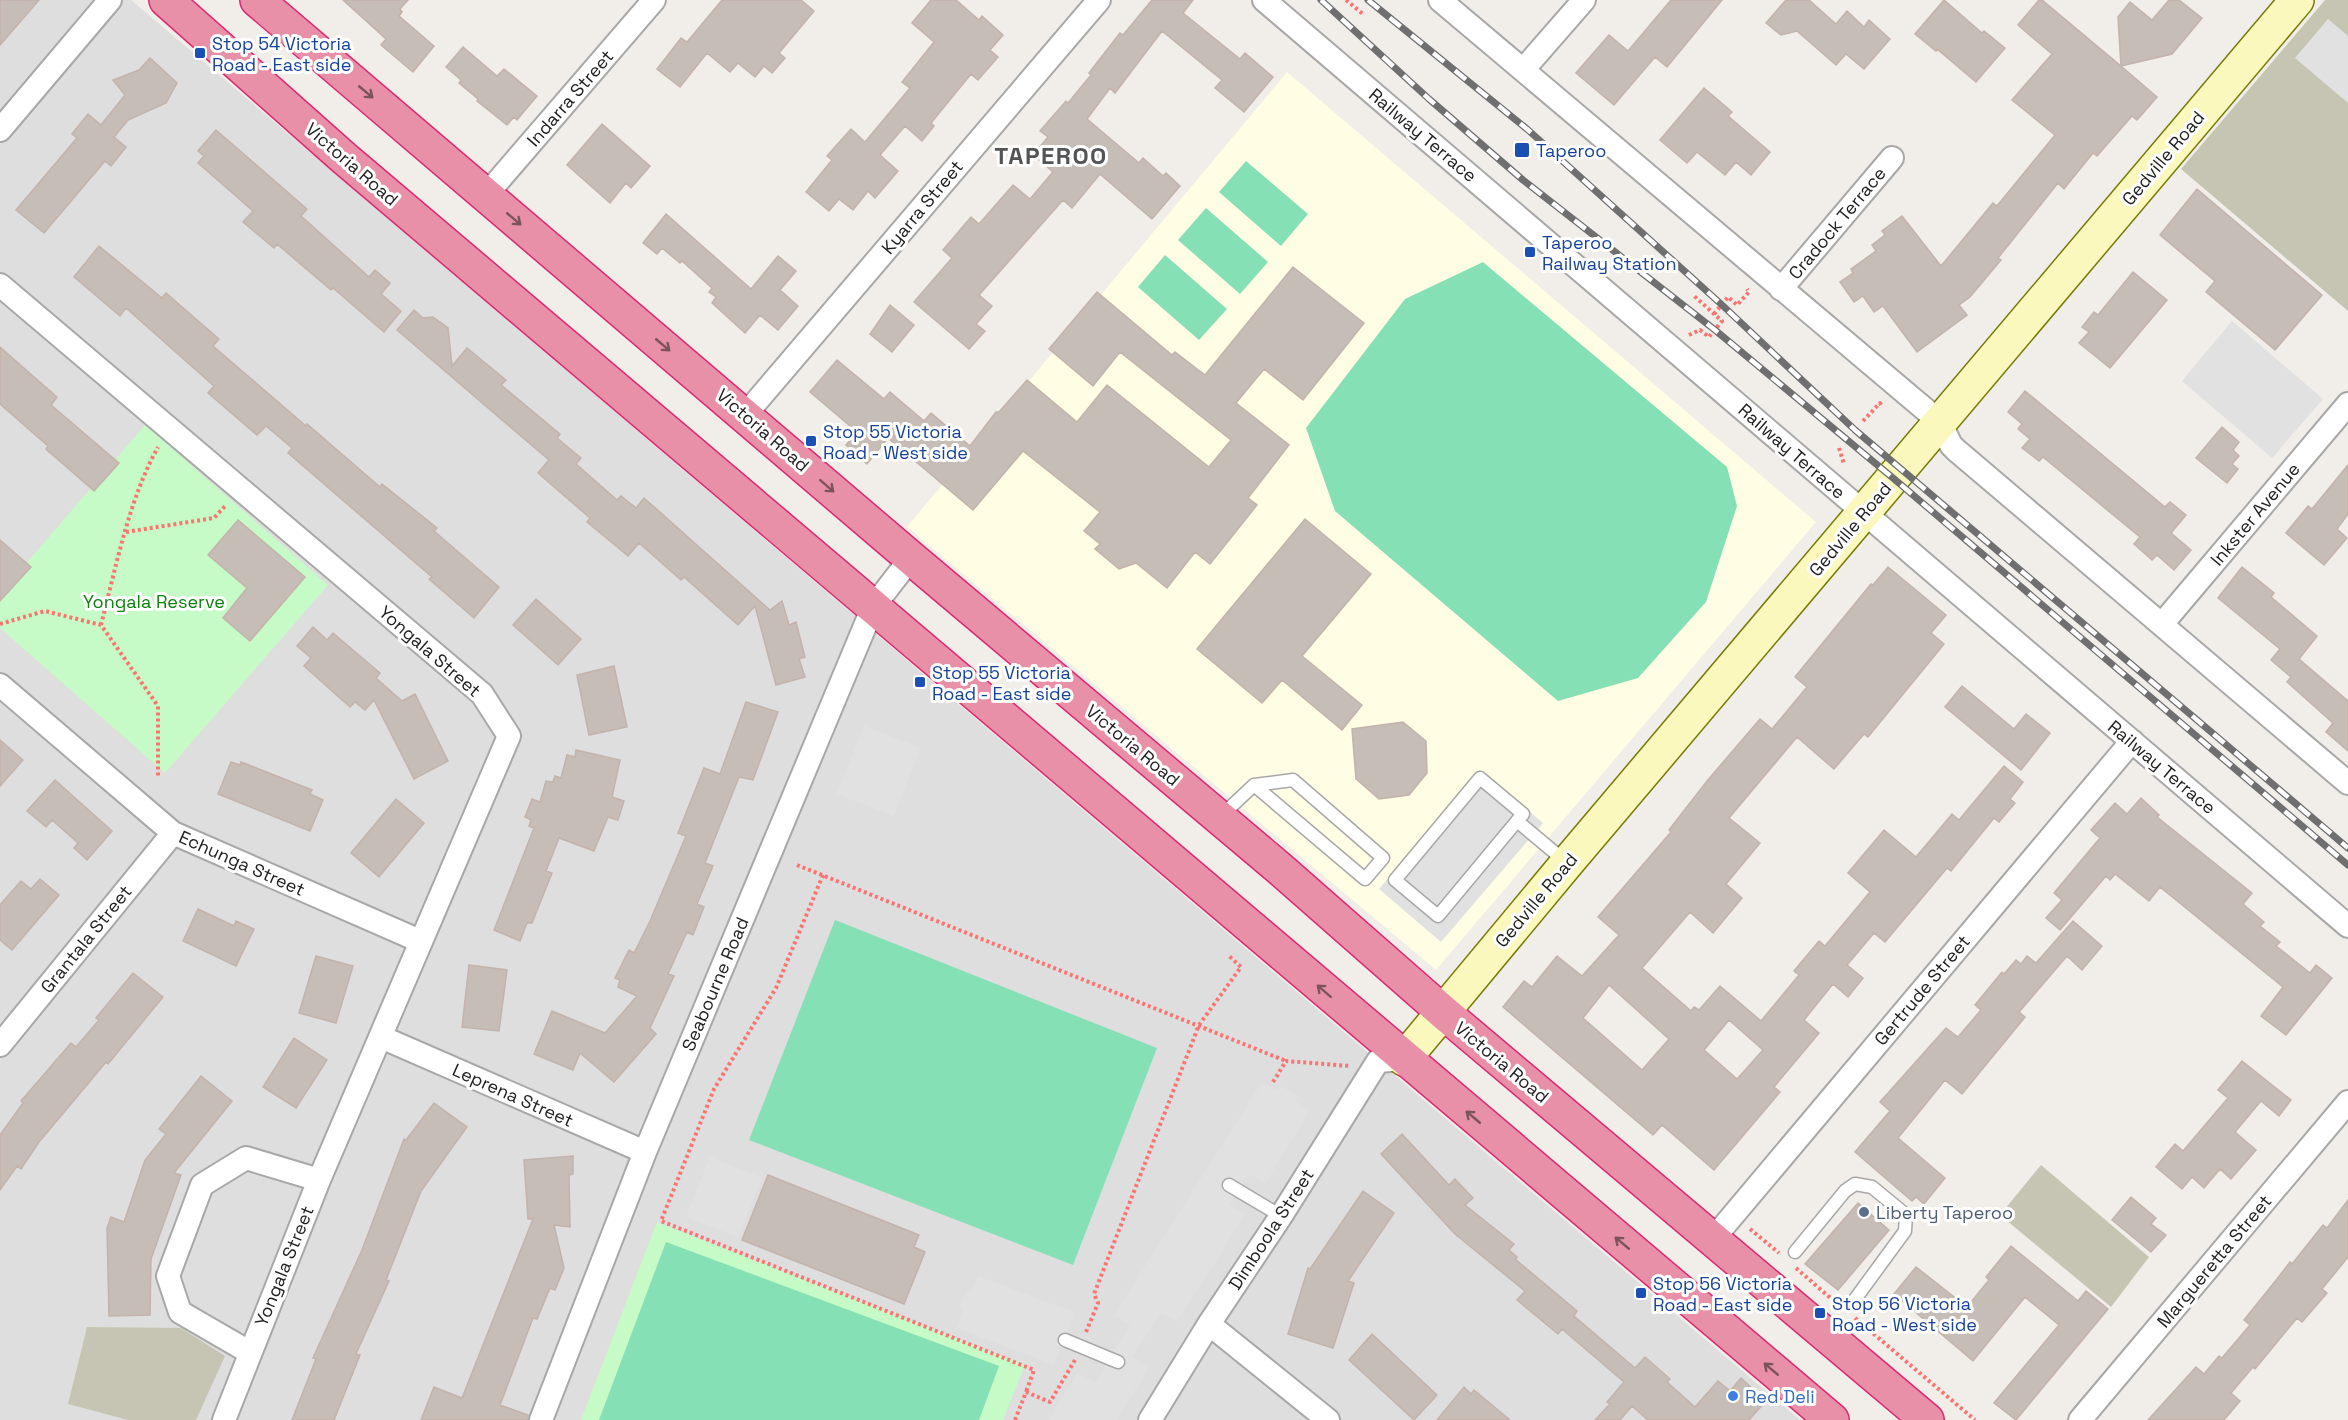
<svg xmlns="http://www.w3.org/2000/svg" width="2348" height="1420" font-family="'Space Grotesk',sans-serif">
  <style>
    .residential { fill: #dfdede }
    .education { fill: #fffde3 }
    .construction { fill: #c6c5b3 }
    .park { fill: #c6fac6 }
    .pitch { fill: #86e0b6 }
    .parking { fill: #e1e1e1 }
    .building { fill: #c6bdb7; stroke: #c3b3aa; stroke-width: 1.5; fill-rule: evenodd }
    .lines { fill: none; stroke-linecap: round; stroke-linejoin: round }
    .lane-casing { stroke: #a8a8a8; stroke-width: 15 }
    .street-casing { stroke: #a8a8a8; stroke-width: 26 }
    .secondary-casing { stroke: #777b05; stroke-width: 36 }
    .highway-casing { stroke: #dc2873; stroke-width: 36 }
    .path { stroke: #fa7470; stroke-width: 4; stroke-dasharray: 3 3; stroke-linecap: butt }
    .lane { stroke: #fff; stroke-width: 12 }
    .street { stroke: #fff; stroke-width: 22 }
    .secondary { stroke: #faf8bd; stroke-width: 33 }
    .highway { stroke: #e890a7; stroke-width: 33 }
    .rail-casing { stroke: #6f6f6f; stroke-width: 7 }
    .rail { stroke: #fff; stroke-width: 4.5; stroke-dasharray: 14; stroke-linecap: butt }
    .oneway { stroke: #7b535d }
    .transit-dot { fill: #1a4fb4; stroke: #fff; stroke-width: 2 }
    .service-dot { fill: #5c6f8a; stroke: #fff; stroke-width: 2 }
    .shop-dot { fill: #3f7fe0; stroke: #fff; stroke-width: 2 }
    .labels { text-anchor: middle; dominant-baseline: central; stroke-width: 6; stroke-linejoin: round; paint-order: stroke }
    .transit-label { font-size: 18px; fill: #164399; stroke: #fff; text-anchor: start }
    .street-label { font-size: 18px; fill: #212121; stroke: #fff }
    .park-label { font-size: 18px; fill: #0c820d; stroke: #fff }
    .service-label { font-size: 18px; fill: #4e5e75; stroke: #fff; text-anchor: start }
    .shop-label { font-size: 18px; fill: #366cbe; stroke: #fff; text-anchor: start }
    .district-label { font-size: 24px; font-weight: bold; letter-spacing: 1.5px; fill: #545454; stroke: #fff }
  </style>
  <rect width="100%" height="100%" fill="#f1ede8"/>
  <path class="residential" d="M0 0H131L1800 1420H0Z"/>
  <path class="education" d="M1287 72 1816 522 1436 970 907 527Z"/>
  <path class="construction" d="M2325 0H2348V311L2181 169Z
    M2041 1165 2149 1257 2111 1307 2000 1215Z
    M87 1327 181 1328 225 1356 196 1420H128L68 1404Z"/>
  <path class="park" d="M145 425 328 585 165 773 0 628V594Z
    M657 1222 1025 1365 1003 1420H581Z"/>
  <path class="pitch" d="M1246 161 1308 214 1281 246 1219 192Z
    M1206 208 1268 262 1240 294 1178 240Z
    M1165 255 1227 309 1199 340 1138 287Z
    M1483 262 1727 467 1737 506 1706 602 1638 678 1558 701 1335 511 1306 428 1405 299Z
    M835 920 1157 1048 1073 1265 749 1140Z
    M666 1242 999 1366 979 1420H599Z"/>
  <path class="parking" d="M2328 19 2348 36V103L2295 58Z
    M2232 321 2323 399 2272 458 2182 381Z
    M864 726 920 748 894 816 837 794Z
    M1480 770 1543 823 1441 942 1379 889Z
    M1262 1082 1278 1091 1281 1086 1298 1096 1294 1101 1310 1110 1265 1184 1249 1174 1229 1204 1245 1215 1177 1322 1161 1313 1132 1357 1149 1368 1116 1420H1048L1078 1373 1095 1382 1130 1325 1114 1315Z
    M710 1157 762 1178 738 1237 686 1217Z
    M978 1276 1074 1312 1054 1365 957 1328 963 1310 960 1307 966 1290 971 1292Z"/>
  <path class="building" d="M0 0H39L0 45Z
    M343 0H408L400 9 402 12 399 16 434 46 413 72 381 45 386 39Z
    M722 0H801L814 11 779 53 785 58 772 73 764 66 755 77 738 63 730 72 707 53 680 87 657 69 681 38 687 42Z
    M931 0H956L979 20 982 16 1003 35 990 50 998 57 978 80 971 74 931 123 934 126 922 141 905 126 880 155 898 171 875 198 868 191 853 210 839 199 829 211 806 192 832 160 827 156 851 129 865 142 910 88 902 82 934 42 912 23Z
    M1152 0H1193L1183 13 1240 59 1245 53 1273 77 1244 112 1215 88 1222 80 1162 31 1115 93 1110 88 1087 119 1139 163 1143 158 1163 176 1166 173 1180 186 1152 219 1100 174 1072 208 1063 200 979 295 992 306 976 324 985 331 969 349 914 302 952 258 943 250 971 217 979 224 1013 185 1030 199 1053 172 1033 155 1048 137 1040 131 1066 101 1068 103 1091 75 1089 73 1120 33 1123 35Z
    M1671 0H1722L1667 67 1655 57 1614 105 1576 73 1609 35 1628 51Z
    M1786 0H1809L1836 24 1847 11 1864 27 1869 20 1890 39 1864 69 1846 54 1836 65 1797 31 1781 35 1766 23Z
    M1944 0 1982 33 1984 31 2005 48 1976 82 1937 49 1936 51 1915 34Z
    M2039 0H2042L2121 66 2118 17 2130 2 2152 20 2169 0H2179L2202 18 2172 54 2121 66 2157 97 2137 120 2132 116 2097 156 2093 153 2064 189 2058 183 1998 258 2001 260 1970 297 1959 305 1967 315 1917 352 1883 306 1874 312 1863 296 1854 302 1840 282 1853 273 1851 269 1876 251 1872 245 1885 235 1882 231 1902 216 1941 266 1993 203 1997 206 2055 135 2012 100 2052 54 2018 25Z
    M463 47 497 76 504 69 537 96 517 120 514 117 507 125 477 101 478 99 459 83 461 80 446 67Z
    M150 58 177 83 166 103 128 120 114 137 126 147 111 166 105 161 44 233 16 210 77 138 72 134 88 114 101 125 125 95 113 80 139 70Z
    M1704 88 1732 112 1728 116 1770 152 1751 175 1736 162 1725 175 1697 152 1687 163 1660 140Z
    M602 124 650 166 631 188 626 183 610 203 567 165Z
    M216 130 307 209 301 216 369 277 375 270 390 283 381 294 401 311 384 332 333 288 331 290 277 244 274 248 243 222 253 211 198 163 204 156 198 151Z
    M2197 189 2322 295 2275 350 2206 292 2215 281 2160 235Z
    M666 214 751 289 778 256 796 271 780 290 798 306 778 330 760 315 745 333 712 303 716 297 709 292 712 288 682 261 680 263 662 248 657 254 643 243Z
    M99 246 162 298 166 293 219 339 213 346 306 426 307 424 380 487 382 484 437 528 434 531 499 587 474 618 429 579 432 577 288 453 292 448 266 426 257 435 208 393 214 386 126 308 120 316 74 277Z
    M1293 267 1364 323 1303 400 1264 369 1236 403 1289 445 1248 498 1257 505 1210 564 1195 552 1167 588 1136 563 1119 569 1095 549 1100 544 1084 531 1100 512 1023 451 973 510 888 438 867 464 846 445 857 432 810 392 837 360 884 399 890 392 924 421 931 413 970 446 996 412H999L1027 380 1077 422 1107 385 1209 467 1231 440 1120 352 1093 386 1049 349 1097 292 1172 355 1175 352 1205 375Z
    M2133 272 2167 300 2110 368 2079 343 2089 332 2082 327 2094 312 2098 315Z
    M890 305 914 325 892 352 870 334Z
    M414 310 423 318 433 317 448 328 452 366 467 348 506 380 501 385 560 434 557 438 581 458 576 464 617 500 621 496 636 508 644 498 770 610 782 601 789 625 796 622 805 657 799 659 805 677 776 685 755 606 738 625 684 577 681 580 639 543 628 556 587 522 590 518 538 473 549 460 397 330Z
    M0 347 57 397 51 405 119 463 94 491 46 449 48 446 0 404Z
    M2025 391 2165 507 2170 502 2186 515 2171 533 2191 550 2174 570 2157 555 2152 560 2134 544 2140 537 2043 457 2039 461 2022 448 2030 439 2018 429 2022 424 2008 412Z
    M2222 427 2239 442 2233 450 2239 456 2232 464 2238 469 2227 483 2196 458Z
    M2348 465V514L2337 529 2347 538 2324 565 2286 533 2308 506 2312 509Z
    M1305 519 1371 574 1302 656 1362 705 1342 730 1282 680 1262 703 1197 649Z
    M238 520 305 577 250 641 223 618 247 588 208 555Z
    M0 540 31 567 0 601Z
    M1888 567 1946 615 1931 633 1944 644 1868 737 1864 734 1834 769 1797 737 1729 818 1760 843 1726 884 1742 898 1713 933 1690 912 1642 968 1691 1011 1694 1007 1699 1010 1720 986 1761 1021 1799 975 1794 971 1819 941 1825 946 1870 892 1848 873 1884 830 1916 857 1952 814 1959 820 2004 766 2023 782 2010 799 2015 803 1999 822 1994 818 1951 871 1947 868 1885 942 1874 933 1847 965 1863 978 1848 997 1833 984 1804 1020 1819 1033 1774 1087 1780 1092 1714 1170 1662 1125 1653 1135 1503 1007 1524 981 1532 987 1557 956 1582 976 1619 935 1598 917 1671 832 1669 830 1707 781 1760 719 1772 729 1807 687 1795 677 1871 584 1873 585ZM1609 985 1669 1039 1642 1070 1583 1018ZM1729 1020 1763 1050 1737 1079 1704 1050Z
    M2242 567 2274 593 2271 597 2317 636 2299 659 2348 701V751L2326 732 2333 723 2287 682 2291 677 2271 660 2280 649 2218 598Z
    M536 599 581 639 558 665 513 625Z
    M313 627 327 640 333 633 380 673 376 678 402 701 415 694 448 761 414 779 374 700 365 710 355 702 350 707 304 666 311 658 297 646Z
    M614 666 627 727 589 735 577 675Z
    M1962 686 2014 729 2026 714 2050 733 2021 770 1945 707Z
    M746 702 778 712 753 780 739 777 705 863 713 866 697 904 704 907 693 935 687 932 668 974 674 976 650 1028 656 1034 614 1082 580 1053 573 1070 534 1054 552 1011 605 1033 637 996 618 987 620 980 615 978 629 950 634 953 650 921 686 836 678 833 704 768 720 774Z
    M1403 722 1426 741 1427 773 1409 795 1379 799 1356 779 1352 729Z
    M0 740 23 760 0 786Z
    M576 750 620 760 612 797 624 801 618 820 608 817 594 851 559 838 546 871 552 873 532 923H527L520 941 494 930 534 828 529 826 531 820 525 817 532 799 540 802 546 781 553 782 555 776 561 778 567 755 575 757Z
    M231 762 240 765 241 762 312 790 310 794 323 800 310 831 218 794Z
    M55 780 112 831 87 860 74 848 78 843 52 820 46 827 27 811Z
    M2141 798 2159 815 2157 817 2252 893 2243 904 2264 922 2260 926 2280 942 2276 946 2310 973 2316 965 2332 978 2286 1035 2261 1016 2283 987 2160 887 2149 901 2115 874 2110 880 2106 876 2060 930 2046 918 2062 900 2054 893 2100 838 2091 830 2115 803 2127 814Z
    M396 799 424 823 379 877 351 853Z
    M40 879 59 895 12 950 0 940V905L21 881 31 889Z
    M198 909 234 926 236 921 254 929 236 966 183 941Z
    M2073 921 2102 946 2082 970 2067 956 2019 1012 2025 1017 1962 1094 1945 1080 1898 1138 1945 1178 1924 1204 1916 1197 1912 1201 1855 1152 1890 1111 1880 1102 1946 1028 1958 1037 1981 1010 1975 1005 2002 972 2004 974 2016 960 2021 964 2027 956 2036 963Z
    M316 956 353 966 336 1023 299 1013Z
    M469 965 507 970 499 1031 462 1027Z
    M133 973 163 997 108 1064 106 1062 76 1098 39 1142 21 1169 17 1166 0 1190V1135L23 1103 21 1101 71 1043 76 1047 99 1020 96 1018Z
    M294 1038 327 1060 296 1108 263 1087Z
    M2242 1061 2291 1100 2279 1116 2261 1101 2235 1132 2256 1150 2231 1179 2220 1169 2204 1188 2192 1177 2182 1189 2156 1167 2175 1144 2183 1151 2228 1098 2218 1090Z
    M201 1076 232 1101 174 1173 181 1175 151 1259 150 1315 109 1316 107 1228 111 1217 124 1222 145 1160 166 1134 159 1129Z
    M434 1103 467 1127 421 1191 386 1280 389 1281 356 1354 360 1355 334 1420H292L316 1359 313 1358 362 1250 404 1139 406 1140Z
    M1402 1134 1449 1185 1455 1179 1473 1198 1465 1205 1514 1244 1509 1250 1517 1257 1515 1259 1577 1311 1574 1316 1635 1368 1645 1357 1670 1379 1667 1382 1695 1407 1718 1381 1730 1391 1741 1378 1766 1401 1749 1420H1648L1632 1406 1620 1420H1595L1610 1404 1607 1402 1624 1382 1562 1329 1558 1334 1517 1300 1525 1291 1455 1234 1381 1154Z
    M573 1156V1174L569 1175 570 1227 554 1225 564 1268 555 1290 550 1288 537 1319 533 1318 500 1405 528 1415V1420H421L434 1387 462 1398 533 1219H528L524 1160Z
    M768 1175 919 1235 914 1247 925 1252 904 1304 742 1240Z
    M1363 1191 1394 1213 1348 1281 1354 1283 1333 1348 1288 1334 1308 1268 1310 1269Z
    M2131 1197 2156 1218 2151 1224 2166 1235 2151 1252 2112 1220Z
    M2348 1200V1257L2322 1289 2327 1293 2302 1322 2297 1318 2255 1369 2253 1367 2231 1393 2240 1401 2224 1420H2148L2196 1367 2204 1374 2219 1356 2222 1358 2250 1325 2244 1320 2277 1279 2290 1262 2292 1264 2323 1225 2327 1228Z
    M1858 1203 1889 1230 1838 1290 1805 1264Z
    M2011 1246 2078 1301 2086 1291 2108 1309 2016 1420 1994 1403 2059 1325 2025 1297 1973 1361 1894 1294 1916 1267 1967 1307 1989 1280 1986 1277Z
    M1372 1334 1437 1395 1414 1420 1349 1360Z
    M1464 1387 1471 1394 1474 1390 1510 1420H1437Z"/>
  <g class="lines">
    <g class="lane-casing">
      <path id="lane" d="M1220 817 1254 785 1293 780 1383 858 1365 879 1254 785
        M1517 821 1523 814 1480 778 1395 880 1438 916 1517 821 1566 862
        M1229 1185 1281 1216
        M1795 1252 1845 1191 1855 1184 1872 1187 1906 1215 1905 1231 1853 1302
        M1065 1340 1118 1362"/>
    </g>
    <g class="street-casing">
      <path id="street" d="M1264 0 2348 926
        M1440 0 1940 422 1951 445 1956 450 2348 783
        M1523 70 1584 0
        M0 130 110 0
        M486 195 654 0
        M0 285 482 694 509 736 319 1180 224 1420
        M1781 289 1892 158
        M745 415 1099 0
        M2162 624 2348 404
        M0 685 173 833 420 941
        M381 1037 645 1152
        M0 1045 173 833
        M1713 1239 2132 741
        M1209 1324 1328 1420
        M249 1352 180 1312 168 1276 202 1185 246 1158 319 1180
        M541 1420 645 1152 873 607 911 558
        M1150 1420 1209 1324 1281 1216 1378 1061 1404 1059
        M2080 1420 2348 1102"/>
    </g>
    <g class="secondary-casing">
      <path id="secondary" d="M1404 1059 1567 863 2297 0"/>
    </g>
    <g class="highway-casing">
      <path id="highway" d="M166 0 344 158 1832 1420
        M257 0 911 558 1279 868 1443 1012 1927 1420"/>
    </g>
    <path class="path" d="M1346 0 1363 14
      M1714 314 1728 297 1737 305 1749 292 1747 289
      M1689 335 1700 330 1709 337 1722 321 1693 295
      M1863 421 1880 403 1881 405
      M1839 448 1844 464
      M126 532 214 518 226 505
      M0 624 45 611 101 625 158 706V776
      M101 625C116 567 129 499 158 447
      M797 865 1286 1061
      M823 875 776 988 714 1089 661 1221 1034 1370 1026 1392
      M1273 1082 1286 1061 1350 1066
      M1750 1229 1779 1253
      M1796 1268 1835 1302
      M1855 1318 1975 1420
      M1086 1332 1098 1303 1094 1294 1199 1025 1241 967 1228 955
      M1015 1420 1026 1392 1050 1402 1075 1360"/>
    <use href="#lane" class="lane"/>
    <use href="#street" class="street"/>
    <use href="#secondary" class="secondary"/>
    <use href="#highway" class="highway"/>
    <g class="rail-casing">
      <path id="rail" d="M1321 0 1429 99 1523 180 1715 330 1893 478 2348 865
        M1368 0 1527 129 1721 304 1855 430 2348 848"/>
    </g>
    <use href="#rail" class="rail"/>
  </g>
  <defs><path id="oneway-shaft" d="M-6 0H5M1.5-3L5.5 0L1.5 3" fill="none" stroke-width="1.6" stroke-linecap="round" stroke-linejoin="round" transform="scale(1.5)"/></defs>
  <g class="oneway">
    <use href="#oneway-shaft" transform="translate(366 92) rotate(40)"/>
    <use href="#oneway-shaft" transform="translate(514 219) rotate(40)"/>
    <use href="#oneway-shaft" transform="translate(663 345) rotate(40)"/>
    <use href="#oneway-shaft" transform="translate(827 486) rotate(41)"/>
    <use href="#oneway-shaft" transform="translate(1324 991) rotate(-139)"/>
    <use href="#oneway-shaft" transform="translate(1473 1117) rotate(-140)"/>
    <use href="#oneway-shaft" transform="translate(1622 1243) rotate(-140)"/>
    <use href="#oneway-shaft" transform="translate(1771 1369) rotate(-140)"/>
  </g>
  <g class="transit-dot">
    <rect x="194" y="47" width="12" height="12" rx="3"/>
    <rect x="1514" y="142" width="16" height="16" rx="3"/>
    <rect x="1524" y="246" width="12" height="12" rx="3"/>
    <rect x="805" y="435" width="12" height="12" rx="3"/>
    <rect x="914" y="676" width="12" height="12" rx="3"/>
    <rect x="1635" y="1287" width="12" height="12" rx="3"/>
    <rect x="1814" y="1307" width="12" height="12" rx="3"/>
  </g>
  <circle class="service-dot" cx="1864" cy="1212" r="6"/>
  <circle class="shop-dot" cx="1733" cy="1396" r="6"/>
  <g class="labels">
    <g class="transit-label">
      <text x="212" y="43">Stop 54 Victoria<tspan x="212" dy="21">Road - East side</tspan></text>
      <text x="1536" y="150">Taperoo</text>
      <text x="1542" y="242">Taperoo<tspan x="1542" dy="21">Railway Station</tspan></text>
      <text x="823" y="431">Stop 55 Victoria<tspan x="823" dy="21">Road - West side</tspan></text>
      <text x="932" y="672">Stop 55 Victoria<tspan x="932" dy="21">Road - East side</tspan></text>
      <text x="1653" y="1283">Stop 56 Victoria<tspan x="1653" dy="21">Road - East side</tspan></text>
      <text x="1832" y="1303">Stop 56 Victoria<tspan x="1832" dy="21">Road - West side</tspan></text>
    </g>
    <g class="street-label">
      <text transform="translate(570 98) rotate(-49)">Indarra Street</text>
      <text transform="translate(1423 135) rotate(40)">Railway Terrace</text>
      <text transform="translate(2163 158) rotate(-50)">Gedville Road</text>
      <text transform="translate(352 164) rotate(41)">Victoria Road</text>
      <text transform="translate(922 207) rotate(-50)">Kyarra Street</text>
      <text transform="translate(1837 223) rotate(-50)">Cradock Terrace</text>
      <text transform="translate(763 430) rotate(41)">Victoria Road</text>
      <text transform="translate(1792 451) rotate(41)">Railway Terrace</text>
      <text transform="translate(2255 514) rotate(-50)">Inkster Avenue</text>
      <text transform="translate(1850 529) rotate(-50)">Gedville Road</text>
      <text transform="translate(430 651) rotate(41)">Yongala Street</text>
      <text transform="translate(1133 745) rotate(40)">Victoria Road</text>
      <text transform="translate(2162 767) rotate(40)">Railway Terrace</text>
      <text transform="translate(242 863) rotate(24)">Echunga Street</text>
      <text transform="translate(1536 900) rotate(-50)">Gedville Road</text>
      <text transform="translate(86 939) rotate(-51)">Grantala Street</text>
      <text transform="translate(715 984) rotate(-67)">Seabourne Road</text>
      <text transform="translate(1922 990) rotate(-50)">Gertrude Street</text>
      <text transform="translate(1502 1062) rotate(40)">Victoria Road</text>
      <text transform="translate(513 1095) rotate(24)">Leprena Street</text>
      <text transform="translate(1271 1229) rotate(-57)">Dimboola Street</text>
      <text transform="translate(2214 1261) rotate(-50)">Margueretta Street</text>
      <text transform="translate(284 1266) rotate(-68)">Yongala Street</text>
    </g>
    <g class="park-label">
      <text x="154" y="601">Yongala Reserve</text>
    </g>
    <g class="service-label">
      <text x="1876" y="1212">Liberty Taperoo</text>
    </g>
    <g class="shop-label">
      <text x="1745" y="1396">Red Deli</text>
    </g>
    <g class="district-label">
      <text x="1051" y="155">TAPEROO</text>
    </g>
  </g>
</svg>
